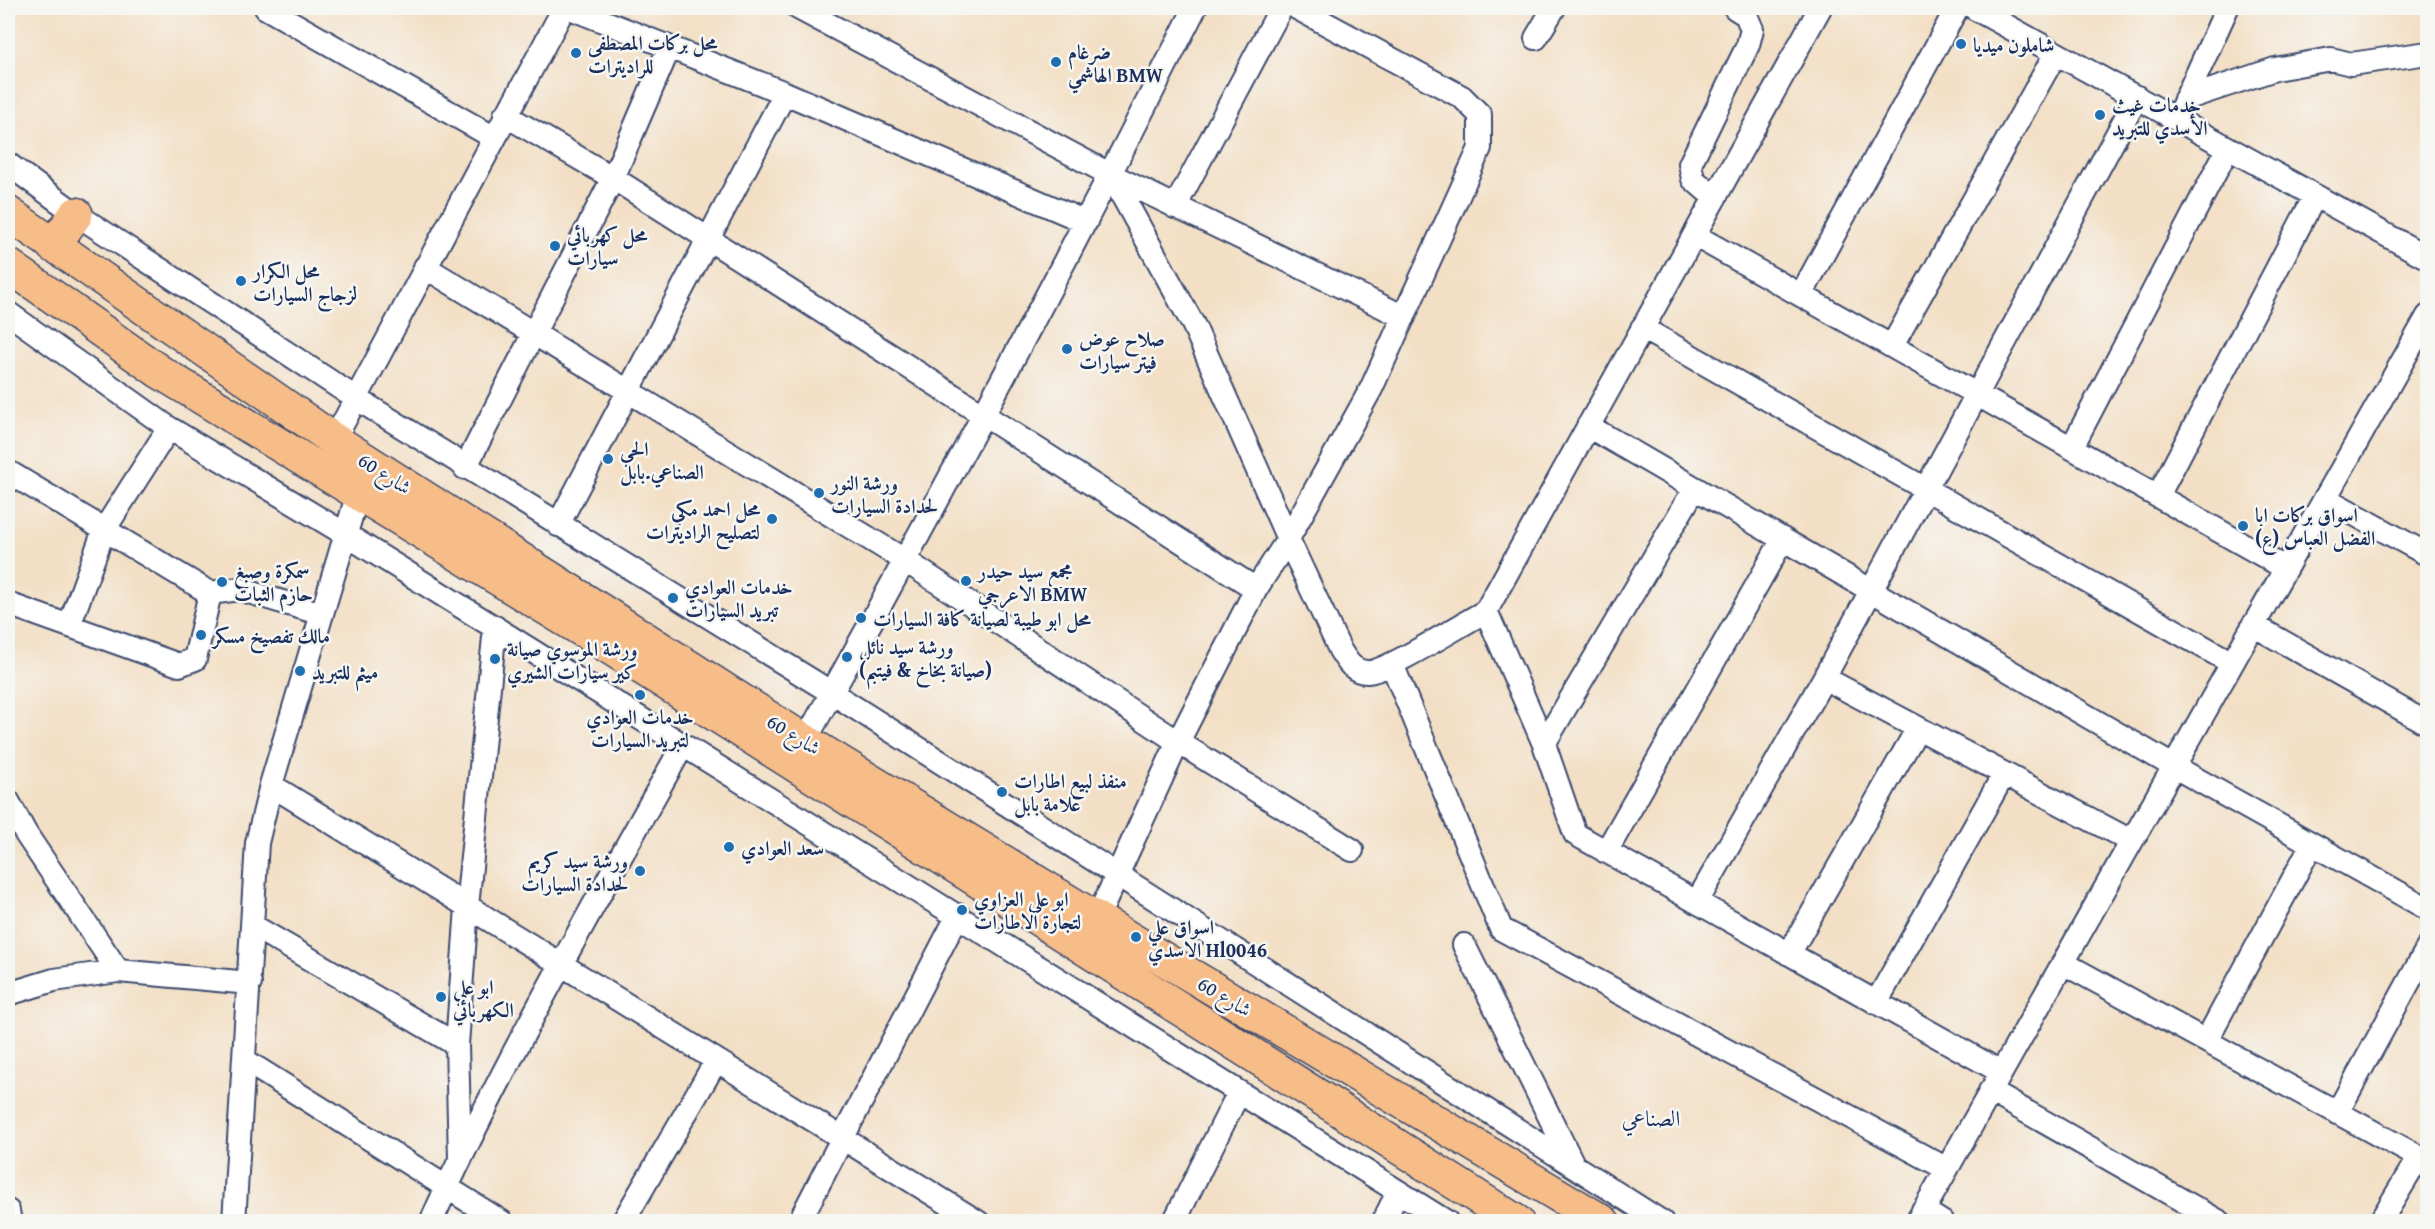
<svg xmlns="http://www.w3.org/2000/svg" width="2435" height="1229" font-family="'Gentium Book Plus',Amiri,serif">
  <style>
    .lines { fill: none; stroke-linecap: round; stroke-linejoin: round }
    .minor-casing { stroke: #3b496d; stroke-width: 26 }
    .highway-casing { stroke: #3b496d; stroke-width: 36 }
    .minor { stroke: #fff; stroke-width: 22 }
    .highway { stroke: #f7bd88; stroke-width: 33 }
    .poi-dot { fill: #1f6fb2; stroke: #f6f6f2; stroke-width: 2 }
    .labels { text-anchor: middle; dominant-baseline: central; stroke-width: 5; stroke-linejoin: round; paint-order: stroke }
    .poi-label { font-size: 20px; font-weight: bold; fill: #1b2f5e; stroke: #f6f6f2; text-anchor: start }
    .street-label { font-size: 20px; fill: #1b2f5e; stroke: #f6f6f2 }
    .quarter-label { font-size: 22px; fill: #1b2f5e; stroke: #f6f6f2 }
  </style>
  <rect width="100%" height="100%" fill="#f6f6f2"/>
  <filter id="ink" filterUnits="userSpaceOnUse"><feTurbulence type="fractalNoise" baseFrequency=".0167" numOctaves="2"/><feDisplacementMap in="SourceGraphic" scale="12" xChannelSelector="R" yChannelSelector="G"/><feConvolveMatrix kernelMatrix="1 2 1 2 8 2 1 2 1" color-interpolation-filters="sRGB"/></filter>
  <filter id="wash" filterUnits="userSpaceOnUse"><feTurbulence type="fractalNoise" baseFrequency=".008" numOctaves="4" result="noise"/><feDisplacementMap in="SourceGraphic" scale="24" xChannelSelector="R" yChannelSelector="G"/><feGaussianBlur stdDeviation="1.35" result="paint"/><feColorMatrix in="noise" values="0 0 0 0 0 0 0 0 0 0 0 0 0 0 0 0 0 1.4 0 .05"/><feComposite in="paint" operator="in"/></filter>
  <g filter="url(#wash)">
    <rect width="100%" height="100%" fill="#f3dfc5"/>
  </g>
  <g filter="url(#ink)">
    <g class="lines">
      <g class="minor-casing">
        <path id="minor" d="M266 8 493 137
          M570 8 785 93 1086 222
          M798 8 1111 175 1194 326 1288 539 1340 650C1347 661 1353 672 1367 672 1385 673 1465 622 1486 611L1820 8
          M1974 8 2428 258
          M1536 38 1554 8
          M2185 99 2275 69 2331 59 2351 64 2428 53
          M2182 107 2227 8
          M505 115 613 178 1256 589
          M8 164 76 214 357 399 832 693 1662 1222
          M1111 175 1404 317
          M1715 198 1693 179 1690 164 1748 45 1752 29 1746 15 1735 8
          M1175 207 1281 8
          M1694 235 2285 568
          M425 267 906 561 1178 742 1352 850
          M1801 295 1957 8
          M8 313 169 428 345 534 1447 1222
          M1642 328 2232 663
          M1892 346 2056 53
          M1588 426 2173 766 2428 909
          M334 440 564 8
          M2072 447 2228 148
          M465 468 613 178 669 48
          M8 474 10 473 210 593 239 589 322 614
          M2158 496 2315 196
          M2325 498 2428 555
          M558 525 785 93
          M8 604 179 665 195 659 210 593
          M1486 611 1544 744 1575 834 2001 1072
          M2253 625 2428 724
          M69 626 104 530 169 428
          M1392 664 1501 929 1947 1169
          M1824 678 2131 841
          M805 741C940 500 1070 255 1195 8
          M1544 744 1695 488
          M271 785 978 1222
          M8 801 26 834 118 971
          M1606 852 1783 539
          M1697 902 1824 678 2137 97
          M1097 919 1178 742 1256 589 1288 539 1371 389 1480 148V115L1462 97 1297 8
          M253 926 457 1045
          M1464 945 1572 1162
          M1789 954 1918 728
          M2063 963 2428 1162
          M8 994 54 980 118 971 250 983
          M1876 1003 2004 774
          M2206 1041 2312 844
          M244 1060 502 1222
          M1990 1091 2220 1222
          M2337 1113 2428 947
          M460 1158 457 1045 467 907 495 627
          M1923 1210 1942 1222
          M8 1211 10 1222
          M234 1222 257 843 271 785 358 493
          M431 1222C505 1058 596 902 683 745
          M623 1222 716 1061
          M799 1222 958 915
          M1174 1222 1239 1092
          M1383 1222 1398 1192
          M1917 1222 2428 316
          M2380 1222 2419 1157"/>
      </g>
      <g class="highway-casing">
        <path id="highway" d="M8 213 334 440 805 741 1097 919 1603 1222
          M53 246 76 214
          M8 265 160 372 582 630 1517 1222"/>
      </g>
      <use href="#minor" class="minor"/>
      <use href="#highway" class="highway"/>
    </g>
  </g>
  <g class="poi-dot">
    <circle cx="1961" cy="44" r="6"/>
    <circle cx="576" cy="53" r="6"/>
    <circle cx="1056" cy="62" r="6"/>
    <circle cx="2100" cy="115" r="6"/>
    <circle cx="555" cy="246" r="6"/>
    <circle cx="241" cy="281" r="6"/>
    <circle cx="1067" cy="349" r="6"/>
    <circle cx="608" cy="459" r="6"/>
    <circle cx="819" cy="493" r="6"/>
    <circle cx="772" cy="519" r="6"/>
    <circle cx="2243" cy="526" r="6"/>
    <circle cx="966" cy="581" r="6"/>
    <circle cx="222" cy="582" r="6"/>
    <circle cx="673" cy="598" r="6"/>
    <circle cx="861" cy="618" r="6"/>
    <circle cx="201" cy="635" r="6"/>
    <circle cx="847" cy="657" r="6"/>
    <circle cx="495" cy="659" r="6"/>
    <circle cx="300" cy="671" r="6"/>
    <circle cx="640" cy="695" r="6"/>
    <circle cx="1002" cy="792" r="6"/>
    <circle cx="729" cy="847" r="6"/>
    <circle cx="640" cy="871" r="6"/>
    <circle cx="962" cy="910" r="6"/>
    <circle cx="1136" cy="937" r="6"/>
    <circle cx="441" cy="997" r="6"/>
  </g>
  <g class="labels">
    <g class="poi-label">
      <text x="588" y="42">محل بركات المصطفى<tspan x="588" dy="23">للراديترات</tspan></text>
      <text x="1973" y="44">شاملون ميديا</text>
      <text x="1068" y="51">ضرغام<tspan x="1068" dy="23">الهاشمي BMW</tspan></text>
      <text x="2112" y="104">خدمات غيث<tspan x="2112" dy="23">الأسدي للتبريد</tspan></text>
      <text x="567" y="234">محل كهربائي<tspan x="567" dy="23">سيارات</tspan></text>
      <text x="253" y="270">محل الكرار<tspan x="253" dy="23">لزجاج السيارات</tspan></text>
      <text x="1079" y="338">صلاح عوض<tspan x="1079" dy="23">فيتر سيارات</tspan></text>
      <text x="620" y="448">الحي<tspan x="620" dy="23">الصناعي.بابل</tspan></text>
      <text x="831" y="482">ورشة النور<tspan x="831" dy="23">لحدادة السيارات</tspan></text>
      <text x="760" y="508" text-anchor="end">محل احمد مكي<tspan x="760" dy="23">لتصليح الراديترات</tspan></text>
      <text x="2255" y="514">اسواق بركات ابا<tspan x="2255" dy="23">الفضل العباس (ع)</tspan></text>
      <text x="234" y="570">سمكرة وصبغ<tspan x="234" dy="23">حازم الثبات</tspan></text>
      <text x="978" y="570">مجمع سيد حيدر<tspan x="978" dy="23">الاعرجي BMW</tspan></text>
      <text x="685" y="586">خدمات العوادي<tspan x="685" dy="23">تبريد السيارات</tspan></text>
      <text x="873" y="618">محل ابو طيبة لصيانة كافة السيارات</text>
      <text x="213" y="635">مالك تفصيخ مسكر</text>
      <text x="859" y="646">ورشة سيد نائل<tspan x="859" dy="23">(صيانة بخاخ &amp; فيتبم)</tspan></text>
      <text x="507" y="648">ورشة الموسوي صيانة<tspan x="507" dy="23">كير سيارات الشيري</tspan></text>
      <text x="312" y="671">ميثم للتبريد</text>
      <text x="640" y="716" text-anchor="middle">خدمات العوادي<tspan x="640" dy="23">لتبريد السيارات</tspan></text>
      <text x="1014" y="780">منفذ لبيع اطارات<tspan x="1014" dy="23">علامة بابل</tspan></text>
      <text x="741" y="847">سعد العوادي</text>
      <text x="628" y="860" text-anchor="end">ورشة سيد كريم<tspan x="628" dy="23">لحدادة السيارات</tspan></text>
      <text x="974" y="898">ابو علي العزاوي<tspan x="974" dy="23">لتجارة الاطارات</tspan></text>
      <text x="1148" y="926">اسواق علي<tspan x="1148" dy="23">الاسدي Hl0046</tspan></text>
      <text x="453" y="986">ابو علي<tspan x="453" dy="23">الكهربائي</tspan></text>
    </g>
    <g class="street-label">
      <text transform="translate(385 473) rotate(33)">شارع 60</text>
      <text transform="translate(794 734) rotate(32)">شارع 60</text>
      <text transform="translate(1225 996) rotate(31)">شارع 60</text>
    </g>
    <g class="quarter-label">
      <text x="1651" y="1118">الصناعي</text>
    </g>
  </g>
  <rect width="2435" height="1229" fill="none" stroke="#f6f6f2" stroke-width="30"/>
</svg>
